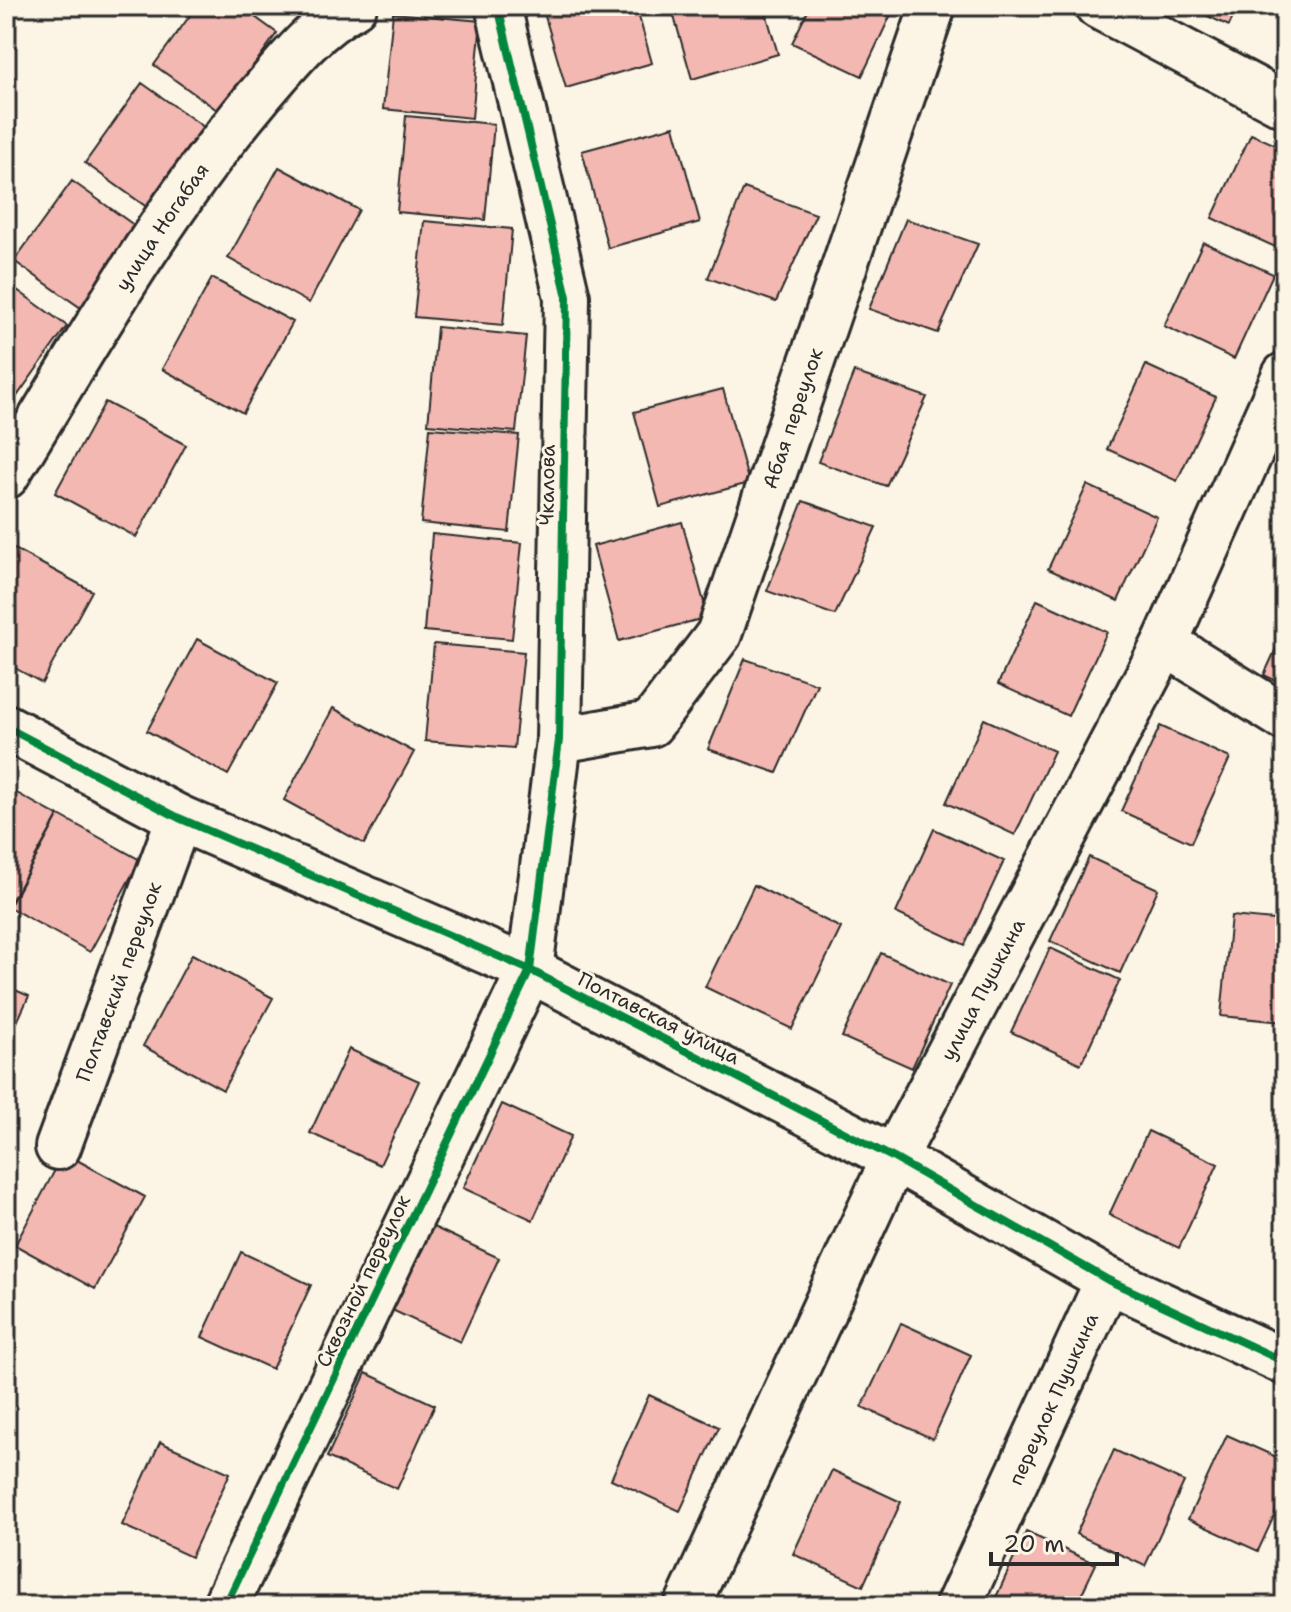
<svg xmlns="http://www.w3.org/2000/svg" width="1291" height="1612" font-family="'Shantell Sans',sans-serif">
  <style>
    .building { fill: #f3b8b1; stroke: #2b2b2b; stroke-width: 2 }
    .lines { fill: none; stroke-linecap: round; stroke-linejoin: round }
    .street-casing { stroke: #2b2b2b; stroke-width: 50 }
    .secondary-casing { stroke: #2b2b2b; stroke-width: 50 }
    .street { stroke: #fcf5e5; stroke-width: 44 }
    .secondary { stroke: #fcf5e5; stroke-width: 44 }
    .cycleway-casing { stroke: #fcf5e5; stroke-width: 13 }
    .cycleway { stroke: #00873e; stroke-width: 8 }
    .labels { text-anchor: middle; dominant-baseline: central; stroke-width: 6; stroke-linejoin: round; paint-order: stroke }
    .street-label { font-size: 20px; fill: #2b2b2b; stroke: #fcf5e5 }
  </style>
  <rect width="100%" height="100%" fill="#fcf5e5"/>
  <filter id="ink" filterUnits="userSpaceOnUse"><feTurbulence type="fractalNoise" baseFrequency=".0125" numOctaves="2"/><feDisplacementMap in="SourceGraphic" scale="16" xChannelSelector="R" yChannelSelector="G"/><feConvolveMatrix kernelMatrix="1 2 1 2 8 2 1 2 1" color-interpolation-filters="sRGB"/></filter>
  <g filter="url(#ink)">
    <path class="building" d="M197 6H240L277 33 220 112 154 65Z
      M542 6H636L652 63 566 88Z
      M671 6H764L778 54 692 79Z
      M810 6H895L862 76 792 43Z
      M1186 6H1238L1229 26Z
      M393 13 481 21 472 118 383 109Z
      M142 83 208 130 151 210 85 163Z
      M406 116 494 124 485 220 397 212Z
      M674 126 700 222 608 248 582 151Z
      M1251 134 1285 149V243L1282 250 1212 218Z
      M279 167 359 210 309 303 228 258Z
      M72 181 138 228 81 308 14 261Z
      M744 188 816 214 776 302 708 278Z
      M906 219 978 244 938 333 869 309Z
      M424 221 512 229 503 325 414 317Z
      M1203 242 1273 274 1234 359 1164 326Z
      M212 278 293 322 243 413 162 369Z
      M6 282 67 326 10 406 6 403Z
      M437 327 526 336 516 432 428 424Z
      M1146 365 1216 397 1177 481 1107 449Z
      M854 372 927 397 886 486 818 462Z
      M723 389 749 483 660 507 634 412Z
      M105 402 186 445 136 537 55 493Z
      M430 428 519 435 509 532 421 523Z
      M1087 485 1157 517 1118 601 1048 569Z
      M803 501 876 527 835 615 767 591Z
      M682 522 708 617 619 641 593 546Z
      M432 534 522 543 512 639 424 631Z
      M11 547 92 591 42 683 6 663V556Z
      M1037 600 1107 632 1068 716 998 684Z
      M1285 629V685L1264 675Z
      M197 639 278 683 228 775 147 731Z
      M434 644 524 652 514 748 425 741Z
      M745 659 817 684 777 773 708 749Z
      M333 708 414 752 364 844 284 800Z
      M984 719 1054 751 1015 835 946 803Z
      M1160 726 1230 758 1191 843 1121 811Z
      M6 787 58 816 8 907 6 906Z
      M59 815 140 860 90 952 9 907Z
      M934 829 1004 861 965 945 896 913Z
      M1089 857 1158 889 1120 973 1050 941Z
      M754 885 841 928 792 1029 705 987Z
      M1231 916 1285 921V1022L1221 1016Z
      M1050 948 1120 980 1081 1064 1011 1032Z
      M881 953 950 985 912 1068 842 1037Z
      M192 954 273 998 223 1090 143 1046Z
      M6 986 29 996 6 1046Z
      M349 1049 419 1081 380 1165 310 1133Z
      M502 1104 571 1136 533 1220 463 1188Z
      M1148 1131 1218 1164 1179 1248 1109 1215Z
      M64 1153 145 1197 95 1289 15 1245Z
      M429 1225 499 1258 460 1342 390 1309Z
      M241 1252 311 1285 272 1369 202 1337Z
      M901 1323 971 1355 933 1439 862 1407Z
      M366 1373 435 1405 397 1489 327 1457Z
      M649 1395 719 1427 680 1511 611 1479Z
      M1227 1435 1285 1461V1492L1258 1551 1188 1519Z
      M160 1442 230 1473 191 1557 122 1525Z
      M1114 1450 1184 1482 1145 1566 1076 1534Z
      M832 1470 901 1502 863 1586 793 1554Z
      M1026 1532 1096 1564 1076 1606H992Z
      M1285 1534V1561L1275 1557Z"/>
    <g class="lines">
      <g class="street-casing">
        <g id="street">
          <path d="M1098 6 1285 105"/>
          <path id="s1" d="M6 476C85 347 160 213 258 97 287 63 314 28 354 6"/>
          <path d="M1165 643 1285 718"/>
          <path d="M6 727 179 818 530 970 894 1158 1108 1280 1285 1362"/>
          <path id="s2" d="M559 740 651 724 719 634 933 6"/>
          <path id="s3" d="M58 1147 179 818"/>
          <path d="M225 1606 530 970 559 740 567 297 498 6"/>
          <path id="s4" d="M958 1606 1108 1280"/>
        </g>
      </g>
      <g class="secondary-casing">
        <g id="secondary">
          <path id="s5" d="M687 1606 894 1158 1165 643 1285 375"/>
        </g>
      </g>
      <use href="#street" class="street"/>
      <use href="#secondary" class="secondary"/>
      <g class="cycleway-casing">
        <path id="cycleway" d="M6 727 179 818 530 970 894 1158 1108 1280 1285 1362
          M225 1606 530 970 559 740 567 297 498 6"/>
      </g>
      <use href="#cycleway" class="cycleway"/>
    </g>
  </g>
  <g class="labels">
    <g class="street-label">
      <text stroke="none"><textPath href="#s1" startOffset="294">улица Ногабая</textPath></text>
      <text stroke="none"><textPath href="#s2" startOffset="434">Абая переулок</textPath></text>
      <text transform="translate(547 485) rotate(-89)">Чкалова</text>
      <text stroke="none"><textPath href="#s3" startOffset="176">Полтавский переулок</textPath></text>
      <text stroke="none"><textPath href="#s5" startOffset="684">улица Пушкина</textPath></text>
      <text transform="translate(659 1018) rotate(27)">Полтавская улица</text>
      <text transform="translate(363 1281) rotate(-64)">Сквозной переулок</text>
      <text stroke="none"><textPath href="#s4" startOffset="228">переулок Пушкина</textPath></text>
    </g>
  </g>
  <rect width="1291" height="1612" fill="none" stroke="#fcf5e5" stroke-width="32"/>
  <rect x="16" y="16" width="1259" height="1580" fill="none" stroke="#2b2b2b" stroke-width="3" filter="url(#ink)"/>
  <path d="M991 1552v12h126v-12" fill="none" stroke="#2b2b2b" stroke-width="4"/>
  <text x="1003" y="1552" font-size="24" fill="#2b2b2b" stroke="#fcf5e5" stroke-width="6" paint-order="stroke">20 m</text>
</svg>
